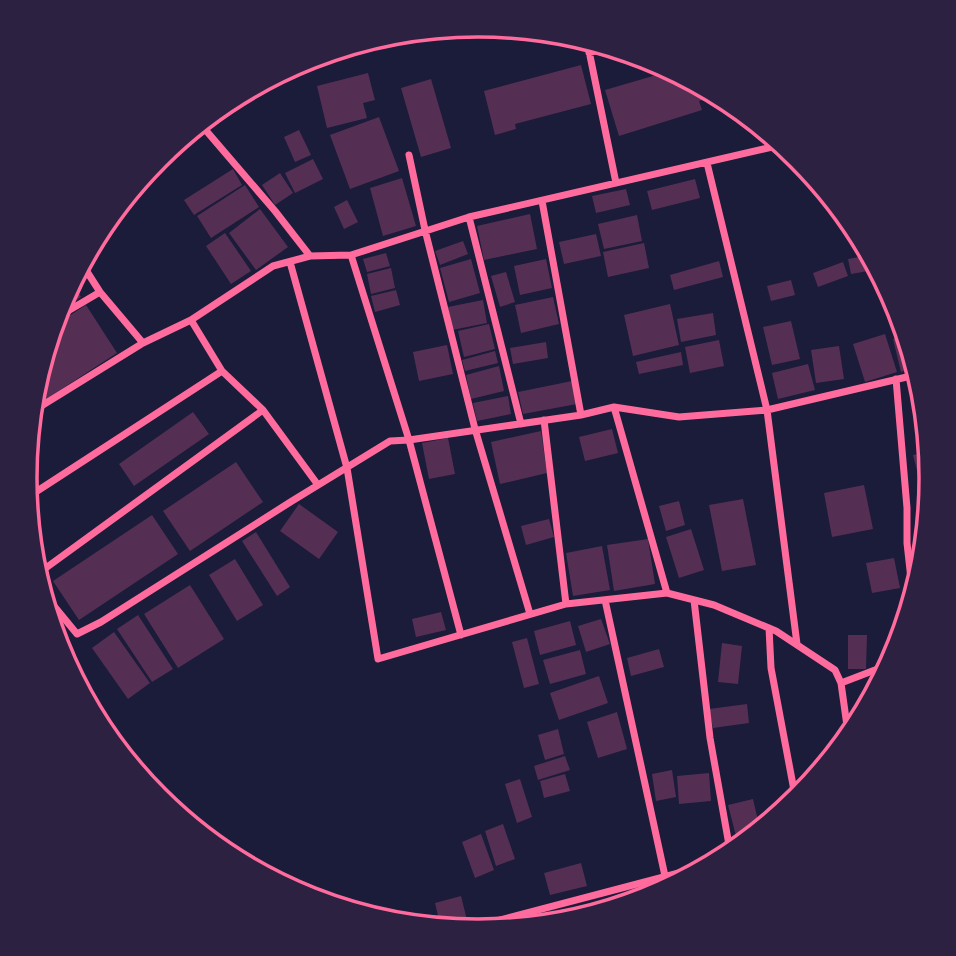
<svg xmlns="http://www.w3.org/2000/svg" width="956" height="956" font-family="'Varela Round',sans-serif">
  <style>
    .building { fill: #542f53 }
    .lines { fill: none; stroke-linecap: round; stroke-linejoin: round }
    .minor { stroke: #ff6b9d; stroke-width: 7 }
    .rim { fill: none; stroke: #ff6b9d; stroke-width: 3.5 }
  </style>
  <rect width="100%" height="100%" fill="#1b1b3a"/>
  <path class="building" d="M581 65 591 104 515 124 516 129 495 135 484 91Z
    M294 66 297 75 271 82Z
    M670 71 710 98 699 101 702 110 619 136 605 90Z
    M368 73 375 100 363 103 367 118 327 128 317 86Z
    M431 79 451 148 421 157 401 88Z
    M379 117 399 171 350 189 330 135Z
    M299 130 311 155 295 162 284 137Z
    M313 159 323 179 295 193 285 173Z
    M233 169 242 185 194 215 184 200Z
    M280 173 293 193 275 205 262 185Z
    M402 178 416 226 383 236 370 188Z
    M695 179 700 198 652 210 647 191Z
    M245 185 259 207 211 238 197 216Z
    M626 189 630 205 596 213 592 196Z
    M347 200 358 222 344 229 334 207Z
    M260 209 288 247 256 270 229 233Z
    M530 214 537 249 484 260 477 226Z
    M637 215 642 241 604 249 598 224Z
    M225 233 251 271 231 284 206 246Z
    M596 234 601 256 564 264 559 242Z
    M463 241 468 254 440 265 435 251Z
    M644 243 649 268 608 277 603 252Z
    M386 253 390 266 367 272 363 259Z
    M864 256 874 270 851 274 848 259Z
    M471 259 480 293 449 302 440 268Z
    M546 259 552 288 520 295 514 266Z
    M719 261 723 277 674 290 670 275Z
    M843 262 848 276 818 287 813 273Z
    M391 268 395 288 371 294 367 274Z
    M506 272 515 302 500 307 491 276Z
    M791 280 795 295 771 301 767 286Z
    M73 284 81 297 58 312 59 304Z
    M396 290 400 305 375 312 371 296Z
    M553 297 559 324 521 333 515 305Z
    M483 300 487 323 452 330 448 307Z
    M670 304 679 345 633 356 624 315Z
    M86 305 117 353 40 403 55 325Z
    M713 313 716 335 681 342 677 319Z
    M791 321 800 359 772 365 763 327Z
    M489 324 495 349 464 357 458 331Z
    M885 334 897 372 865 382 853 344Z
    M903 336 910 369 901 372 893 339Z
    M719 340 724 366 690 373 685 347Z
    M546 342 548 358 513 364 510 348Z
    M447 345 453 374 419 381 413 352Z
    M839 346 844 379 816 383 811 350Z
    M495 351 498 363 465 371 462 360Z
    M681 352 683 365 639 374 636 362Z
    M808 364 815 390 778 399 772 373Z
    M499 366 504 391 471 399 466 375Z
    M572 381 577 404 523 414 518 392Z
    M508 396 511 414 477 421 473 403Z
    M193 412 209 434 134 486 119 464Z
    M612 429 618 453 585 461 579 437Z
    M541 431 547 473 500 484 491 442Z
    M448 438 455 474 429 479 422 443Z
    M926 452 931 478 926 506 913 455Z
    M236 462 263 502 190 551 163 511Z
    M864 485 873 529 832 537 824 493Z
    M743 499 756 565 722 571 709 505Z
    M679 501 685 525 666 531 659 506Z
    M299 504 338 532 319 559 280 531Z
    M152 515 178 554 79 620 53 581Z
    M549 519 554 537 526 545 521 526Z
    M691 529 704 570 679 578 666 537Z
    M256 532 290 587 277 596 242 541Z
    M648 539 655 584 614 591 607 545Z
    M602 546 610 590 573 596 566 553Z
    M894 558 900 588 872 593 866 563Z
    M235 559 263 605 237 621 209 575Z
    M190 585 224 639 178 668 144 614Z
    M441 612 446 630 416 637 412 619Z
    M138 615 173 669 152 682 117 629Z
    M601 619 610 644 586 652 578 626Z
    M570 621 576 645 540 655 534 631Z
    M114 632 150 683 128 699 92 648Z
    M848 635H867L866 669H848Z
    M527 638 539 684 524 688 512 642Z
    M722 643 742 646 738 684 718 682Z
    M659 649 664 667 631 676 627 658Z
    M580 650 586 674 550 684 543 660Z
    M599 676 608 703 559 720 550 693Z
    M747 704 749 723 713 728 709 709Z
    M617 712 627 749 598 758 587 722Z
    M558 729 564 754 545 760 538 735Z
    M565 756 570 770 538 780 534 766Z
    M672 770 676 797 656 801 652 774Z
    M709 773 711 801 679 804 677 776Z
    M565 774 570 791 544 798 540 781Z
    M520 779 532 817 517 823 505 784Z
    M753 799 759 825 737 840 728 805Z
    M503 824 515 859 496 866 485 831Z
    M481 834 494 870 475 878 462 842Z
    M581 863 587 886 550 895 544 873Z
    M461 896 467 920 447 925 440 924 435 903Z"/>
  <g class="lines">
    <path class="minor" d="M588 46 616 183
      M589 53 602 49
      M203 127 275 211 310 256
      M409 155 425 230 475 429 530 614
      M707 163 767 410 797 644
      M542 201 581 415
      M469 217 521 424
      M351 255 409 440 461 635
      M290 262 347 468 378 659 566 604 667 593 714 605 776 631 835 670 841 683 888 665
      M84 267 100 292 143 343
      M56 318 100 292
      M191 320 222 371 263 410 318 485
      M896 379 907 508V543L911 579
      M614 407 667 593
      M38 408 143 343 191 320 273 266 310 256 351 255 469 217 781 145
      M544 420 566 604
      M28 497 222 371
      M43 570 263 410
      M49 600 77 634 101 622 292 501 390 441 409 440 581 415 614 407 679 417 767 410 911 376
      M605 600 665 876
      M694 600 710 738 729 845
      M769 628 771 668 796 801
      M841 683 847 726
      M466 929 694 869"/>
  </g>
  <path d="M0 0H956V956H0ZM37 478a441 441 0 1 1 882 0a441 441 0 1 1-882 0Z" fill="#2d2142" fill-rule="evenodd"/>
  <path class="rim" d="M37 478a441 441 0 1 1 882 0a441 441 0 1 1-882 0Z"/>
</svg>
